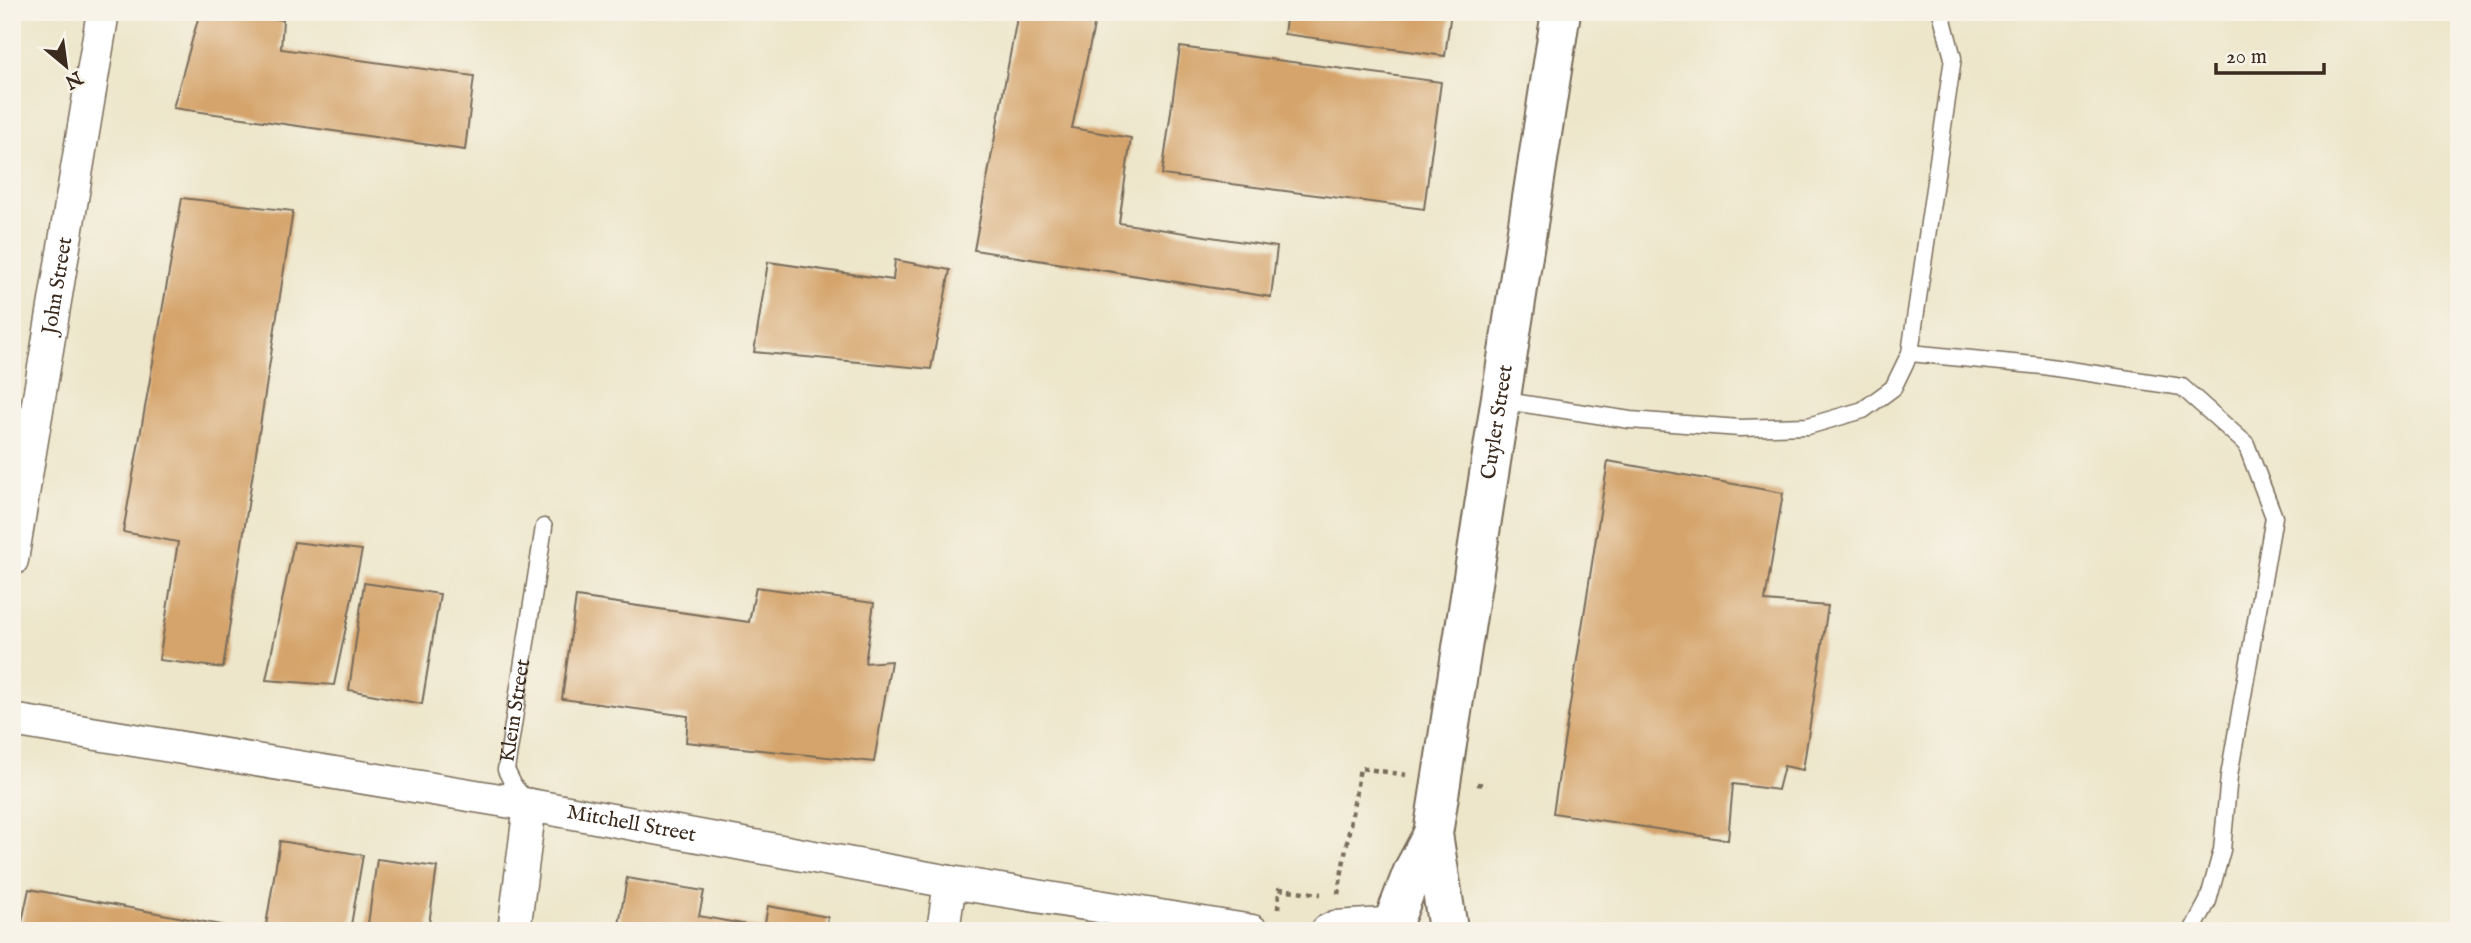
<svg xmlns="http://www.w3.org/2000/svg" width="2471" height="943" font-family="'IM FELL English',serif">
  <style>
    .building { fill: #d5a46c }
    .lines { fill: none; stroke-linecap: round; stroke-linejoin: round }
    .service-casing { stroke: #796c5a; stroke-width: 19 }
    .minor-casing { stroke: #796c5a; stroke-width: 35 }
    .secondary-casing { stroke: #796c5a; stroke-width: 42 }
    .path { stroke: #796c5a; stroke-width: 4.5; stroke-dasharray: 5 5; stroke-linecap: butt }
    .service { stroke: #fff; stroke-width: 16 }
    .minor { stroke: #fff; stroke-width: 32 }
    .secondary { stroke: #fff; stroke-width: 38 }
    .labels { text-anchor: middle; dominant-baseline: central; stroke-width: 5; stroke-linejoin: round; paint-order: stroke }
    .street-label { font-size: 21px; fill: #3b2a1e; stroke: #f7f3e8 }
  </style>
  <rect width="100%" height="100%" fill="#f7f3e8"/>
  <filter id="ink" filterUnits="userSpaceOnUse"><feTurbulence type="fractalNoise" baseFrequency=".0143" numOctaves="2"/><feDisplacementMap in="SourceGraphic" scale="14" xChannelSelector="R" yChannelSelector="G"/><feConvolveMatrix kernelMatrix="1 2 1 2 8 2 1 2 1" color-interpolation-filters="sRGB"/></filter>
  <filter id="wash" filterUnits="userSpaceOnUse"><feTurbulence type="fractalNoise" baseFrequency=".00686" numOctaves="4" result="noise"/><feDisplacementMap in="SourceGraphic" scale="28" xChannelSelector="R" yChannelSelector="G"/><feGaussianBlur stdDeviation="1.57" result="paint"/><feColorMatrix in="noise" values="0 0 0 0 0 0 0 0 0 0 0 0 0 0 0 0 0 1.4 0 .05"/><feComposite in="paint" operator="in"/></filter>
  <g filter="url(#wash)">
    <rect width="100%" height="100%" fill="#ede6ca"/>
    <g id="blocks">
      <path class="building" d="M200 12H235L283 20 281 49 474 76 465 150 173 108Z
        M1018 12H1097L1072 128 1131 138 1119 223 1277 247 1271 297 974 250Z
        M1287 12H1451L1445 56 1284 34Z
        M1180 47 1441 82 1424 209 1162 175Z
        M182 198 293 211 223 668 159 660 178 542 123 532Z
        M895 260 950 270 931 369 754 352 768 262 893 280Z
        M1608 461 1783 493 1765 601 1828 606 1803 770 1784 766 1778 790 1733 784 1728 840 1553 813Z
        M294 542 362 550 334 685 266 680Z
        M364 583 440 594 422 704 349 690Z
        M756 587 874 603 865 663 891 661 874 762 686 742 688 716 562 699 576 597 749 622Z
        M280 841 363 855 350 931H265Z
        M377 859 437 867 428 931H367Z
        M627 878 704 891 699 916 764 928 768 906 828 917 826 931H618Z
        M29 889 237 928V931H20Z"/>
    </g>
  </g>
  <g filter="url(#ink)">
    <use href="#blocks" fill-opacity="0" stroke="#796c5a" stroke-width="2"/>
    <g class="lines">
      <g class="service-casing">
        <g id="service">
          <path d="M1910 353 2043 366 2182 387 2246 444 2274 517 2229 776 2222 850 2208 901 2192 931"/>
          <path d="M1499 400 1630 420 1740 428 1808 426 1863 410 1893 388 1910 353 1953 58 1941 12"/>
          <path id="s1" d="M528 803 514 786 506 770 544 527"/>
        </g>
      </g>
      <g class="minor-casing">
        <g id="minor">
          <path id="s2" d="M12 560 103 12"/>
          <path id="s3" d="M12 720 530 805 950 882 1252 931"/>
          <path d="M514 931 530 805"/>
          <path d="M943 931 950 882"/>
          <path d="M1327 931 1335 927 1385 924"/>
        </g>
      </g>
      <g class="secondary-casing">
        <g id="secondary">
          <path d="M1396 915 1413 871 1433 834"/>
          <path id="s4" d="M1448 929 1433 834 1561 12"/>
        </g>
      </g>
      <path class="path" d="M1477 784 1487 785
        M1338 894 1360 768 1406 775
        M1278 909 1279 889 1321 894"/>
      <use href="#service" class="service"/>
      <use href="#minor" class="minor"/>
      <use href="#secondary" class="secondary"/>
    </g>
  </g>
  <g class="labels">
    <g class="street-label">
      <text stroke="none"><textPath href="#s2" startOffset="278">John Street</textPath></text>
      <text stroke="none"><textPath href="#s4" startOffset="513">Cuyler Street</textPath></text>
      <text stroke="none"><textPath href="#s1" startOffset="100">Klein Street</textPath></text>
      <text stroke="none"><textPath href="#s3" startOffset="628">Mitchell Street</textPath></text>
    </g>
  </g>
  <rect width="2471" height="943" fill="none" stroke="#f7f3e8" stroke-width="42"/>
  <g transform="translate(66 66) rotate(151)" stroke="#f7f3e8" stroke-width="5" paint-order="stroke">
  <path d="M0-5L12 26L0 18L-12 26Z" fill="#3b2a1e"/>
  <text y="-10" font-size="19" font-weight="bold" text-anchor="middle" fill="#3b2a1e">N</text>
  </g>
  <path d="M2216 63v10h108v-10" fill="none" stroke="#3b2a1e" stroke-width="3.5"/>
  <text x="2226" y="63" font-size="21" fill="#3b2a1e" stroke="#f7f3e8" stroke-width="5" paint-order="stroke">20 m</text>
</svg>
